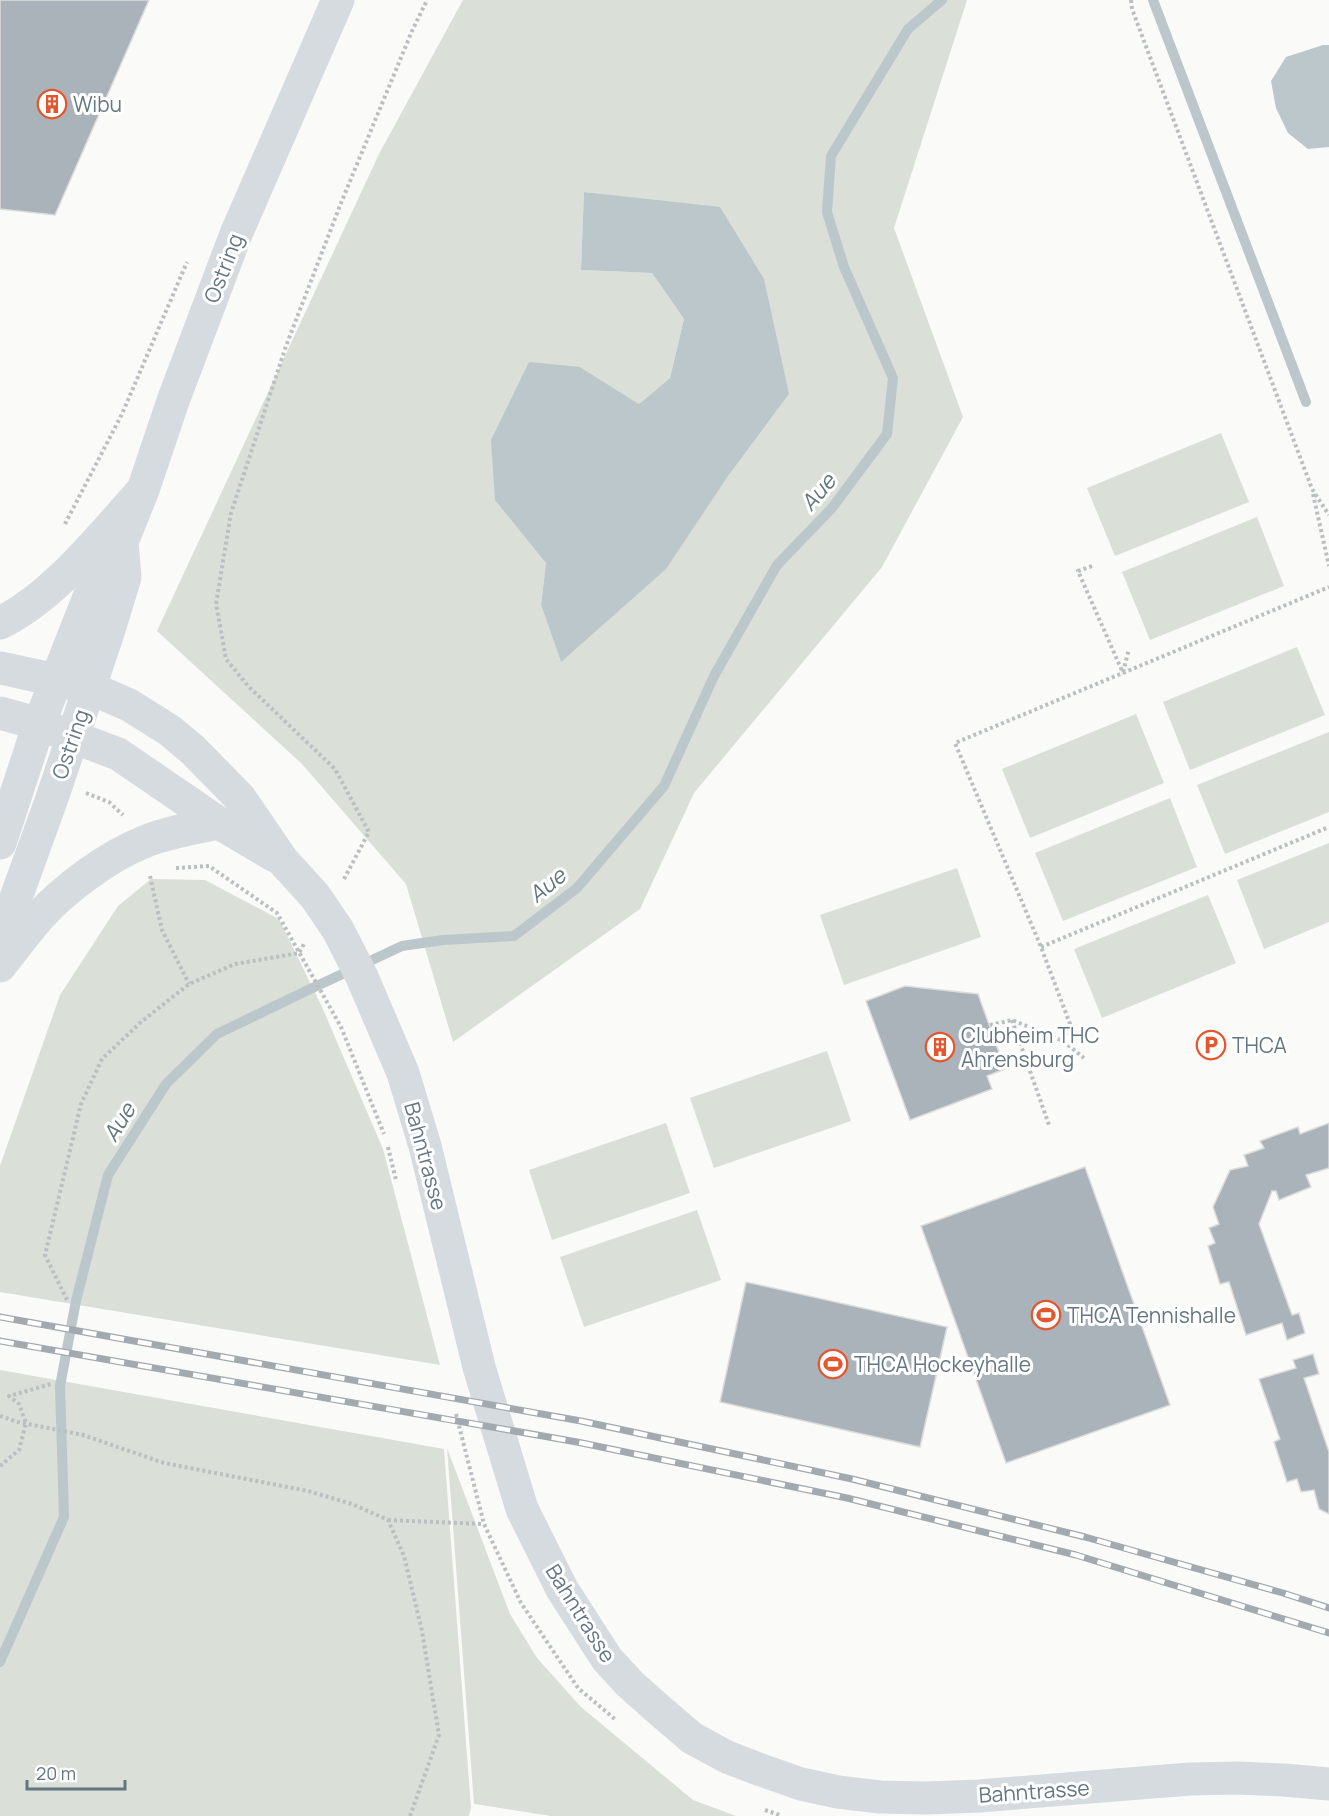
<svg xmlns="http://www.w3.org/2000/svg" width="1329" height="1816" font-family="Manrope,sans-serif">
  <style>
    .green { fill: #dadfd7; fill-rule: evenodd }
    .water { fill: #bbc7cb }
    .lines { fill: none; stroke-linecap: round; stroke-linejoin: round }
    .stream { stroke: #bbc7cb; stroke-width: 10 }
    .building { fill: #aab3b9; stroke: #dcdcda; stroke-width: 1.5 }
    .path { stroke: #bbbfc2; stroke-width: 4; stroke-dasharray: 3 3; stroke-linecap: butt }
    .secondary { stroke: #d6dbdf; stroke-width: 33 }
    .primary { stroke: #d6dbdf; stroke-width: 33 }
    .rail-casing { stroke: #a2aab0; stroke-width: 7 }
    .rail { stroke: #fff; stroke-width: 4.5; stroke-dasharray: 14; stroke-linecap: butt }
    .labels { text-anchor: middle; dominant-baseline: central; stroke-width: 6; stroke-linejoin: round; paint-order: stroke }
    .poi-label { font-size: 21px; fill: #657683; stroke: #fff; text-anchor: start }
    .street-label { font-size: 21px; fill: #657683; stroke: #fff }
    .water-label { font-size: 22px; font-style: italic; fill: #60757c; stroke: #fff }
  </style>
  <rect width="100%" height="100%" fill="#fafaf8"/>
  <path class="green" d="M463 0H967L894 228 963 417 882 567 694 793 640 909 453 1042 406 884 302 764 157 631 379 154ZM584 192 640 199 789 394 726 479 561 662 541 605 546 563 580 367 639 404 670 378 684 319 652 273 581 270Z
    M1221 433 1249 502 1115 556 1087 488Z
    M1257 517 1284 586 1150 640 1122 572Z
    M1297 647 1325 715 1190 770 1163 702Z
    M1136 714 1164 783 1030 838 1002 769Z
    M1329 732V812L1225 854 1197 785Z
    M1170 798 1197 867 1063 921 1035 853Z
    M1329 843V922L1264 949 1237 880Z
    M957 868 981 937 844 985 820 915Z
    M151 879 205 880 279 919 322 1007 383 1149 440 1365 0 1292V1166L60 995 118 906Z
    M1208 895 1236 963 1102 1018 1074 949Z
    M827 1051 851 1121 714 1168 690 1098Z
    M666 1123 690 1193 552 1240 529 1170Z
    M697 1210 721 1280 584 1327 560 1257Z
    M0 1370 444 1449 471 1808 469 1816H0Z
    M447 1448 510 1614 537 1658 581 1707 693 1800 736 1816H551L474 1804Z"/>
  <path class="water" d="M1323 45H1329V147L1308 149 1288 133 1276 108 1271 81 1286 57Z
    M584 192 720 207 764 279 789 394 726 479 666 569 561 662 541 605 546 563 495 500 491 440 529 362 580 367 639 404 670 378 684 319 652 273 581 270Z"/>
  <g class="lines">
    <path class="stream" d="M1153 0 1306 402
      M0 1662 64 1517 60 1386 76 1301 108 1175 166 1084 217 1034 304 992 402 946 443 940 514 936 577 888 664 786 714 676 777 565 832 508 887 434 893 378 844 267 827 212 831 156 908 29 942 0"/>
  </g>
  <path class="building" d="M0 0H149L55 215 0 209Z
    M905 986 978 994 1005 1069 987 1076 992 1089 910 1120 866 1001Z
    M1329 1123V1168L1306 1175 1311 1187 1279 1200 1276 1191H1272L1259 1224 1292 1315 1299 1313 1305 1333 1287 1340 1282 1323 1246 1335 1229 1282 1220 1284 1208 1246 1215 1243 1209 1228 1219 1224 1213 1207 1230 1170 1248 1166 1244 1155 1264 1148 1260 1141 1298 1127 1300 1134Z
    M1085 1167 1170 1405 1006 1463 921 1226Z
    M746 1282 947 1327 920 1447 720 1402Z
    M1313 1354 1319 1374 1304 1378 1329 1452V1514L1319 1509 1314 1490 1301 1492 1297 1479 1287 1482 1274 1442 1280 1439 1259 1379 1296 1368 1293 1360Z"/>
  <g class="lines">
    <path class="path" d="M1131 0 1132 9 1312 489 1329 515
      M1313 494 1329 566
      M65 524 122 414 187 262
      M1092 566 1078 571 1123 673
      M1123 672 1129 649
      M86 793 109 802 123 815
      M176 868 209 866 277 913 341 1027 384 1134
      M150 876 162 930 189 984
      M344 879 369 832 335 769 248 686 226 659 216 604 231 513 286 346 341 203 412 31 427 0
      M1041 947 1329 827
      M1012 1020 1049 1125
      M990 1025 1012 1020 1063 1041 1084 1058
      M1063 1041 1070 1024 1041 947 955 743 1329 587
      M388 1147 396 1180
      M67 1300 45 1255 81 1104 102 1059 141 1022 189 984 235 964 299 953 305 942
      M456 1414 484 1524 521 1603 578 1688 616 1720
      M0 1416 18 1422 83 1435 164 1463 308 1491 352 1504 388 1520 404 1556 422 1631 439 1735 410 1816
      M0 1466 19 1450 26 1423 19 1404 9 1396 51 1384
      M388 1520 483 1524
      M765 1810 782 1816"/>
    <path class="secondary" d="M0 623C55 596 101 536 142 491
      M0 668 56 680
      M0 713 39 724"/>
    <path class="primary" d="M56 680 90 688 129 705 169 730 193 750 240 798 283 861 315 896 338 930 362 977 403 1073 425 1146 479 1367 522 1509 562 1589 607 1659 630 1684 658 1709 692 1738 727 1757 761 1770 801 1784 838 1792 880 1797 926 1798 979 1796 1190 1779 1238 1778 1284 1780 1329 1784
      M52 729 118 754 219 823 275 856
      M0 843 39 724 100 569 122 542 143 490 173 401 236 234 338 0
      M0 942 51 801 108 633 125 577 122 542
      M0 966C13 950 26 932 40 916 65 888 109 856 144 842 168 832 194 828 219 823"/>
    <g class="rail-casing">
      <path id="rail" d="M0 1317 581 1421 852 1479 1085 1537 1283 1593 1329 1608
        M0 1341 577 1442 847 1498 1076 1555 1329 1633"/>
    </g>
    <use href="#rail" class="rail"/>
  </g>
  <defs>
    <g id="building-ring" transform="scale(1.5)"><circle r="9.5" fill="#fff" stroke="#e4572e" stroke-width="1.5"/><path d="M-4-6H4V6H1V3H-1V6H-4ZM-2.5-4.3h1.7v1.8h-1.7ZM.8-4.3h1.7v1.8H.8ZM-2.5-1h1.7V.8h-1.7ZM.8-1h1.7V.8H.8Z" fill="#e4572e"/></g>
    <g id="parking-ring" transform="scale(1.5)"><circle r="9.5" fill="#fff" stroke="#e4572e" stroke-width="1.5"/><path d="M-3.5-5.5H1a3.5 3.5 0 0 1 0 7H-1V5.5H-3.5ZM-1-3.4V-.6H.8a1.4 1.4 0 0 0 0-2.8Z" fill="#e4572e"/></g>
    <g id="stadium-ring" transform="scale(1.5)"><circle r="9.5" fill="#fff" stroke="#e4572e" stroke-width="1.5"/><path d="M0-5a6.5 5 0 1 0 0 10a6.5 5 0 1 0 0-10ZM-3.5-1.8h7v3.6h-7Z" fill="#e4572e"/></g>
  </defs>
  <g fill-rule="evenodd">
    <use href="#building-ring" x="52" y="104"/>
    <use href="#parking-ring" x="1211" y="1045"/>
    <use href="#building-ring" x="940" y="1047"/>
    <use href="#stadium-ring" x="1046" y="1315"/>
    <use href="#stadium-ring" x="833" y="1364"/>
  </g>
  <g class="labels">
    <g class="poi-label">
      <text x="73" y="104">Wibu</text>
      <text x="961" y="1035">Clubheim THC<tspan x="961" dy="24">Ahrensburg</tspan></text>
      <text x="1232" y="1045">THCA</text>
      <text x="1067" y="1315">THCA Tennishalle</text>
      <text x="854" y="1364">THCA Hockeyhalle</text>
    </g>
    <g class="street-label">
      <text transform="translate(223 268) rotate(-69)">Ostring</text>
      <text transform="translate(70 744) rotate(-71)">Ostring</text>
      <text transform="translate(426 1156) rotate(75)">Bahntrasse</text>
      <text transform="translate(581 1613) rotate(58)">Bahntrasse</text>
      <text transform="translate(1034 1791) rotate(-4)">Bahntrasse</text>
    </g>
    <g class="water-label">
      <text transform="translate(818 492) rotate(-50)">Aue</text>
      <text transform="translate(547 885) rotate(-39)">Aue</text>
      <text transform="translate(119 1122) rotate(-58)">Aue</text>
    </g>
  </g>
  <path d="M27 1780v9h98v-9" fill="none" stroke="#657683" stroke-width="3"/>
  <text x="36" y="1780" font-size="18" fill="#657683" stroke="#ffffff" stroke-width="4.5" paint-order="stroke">20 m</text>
</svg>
